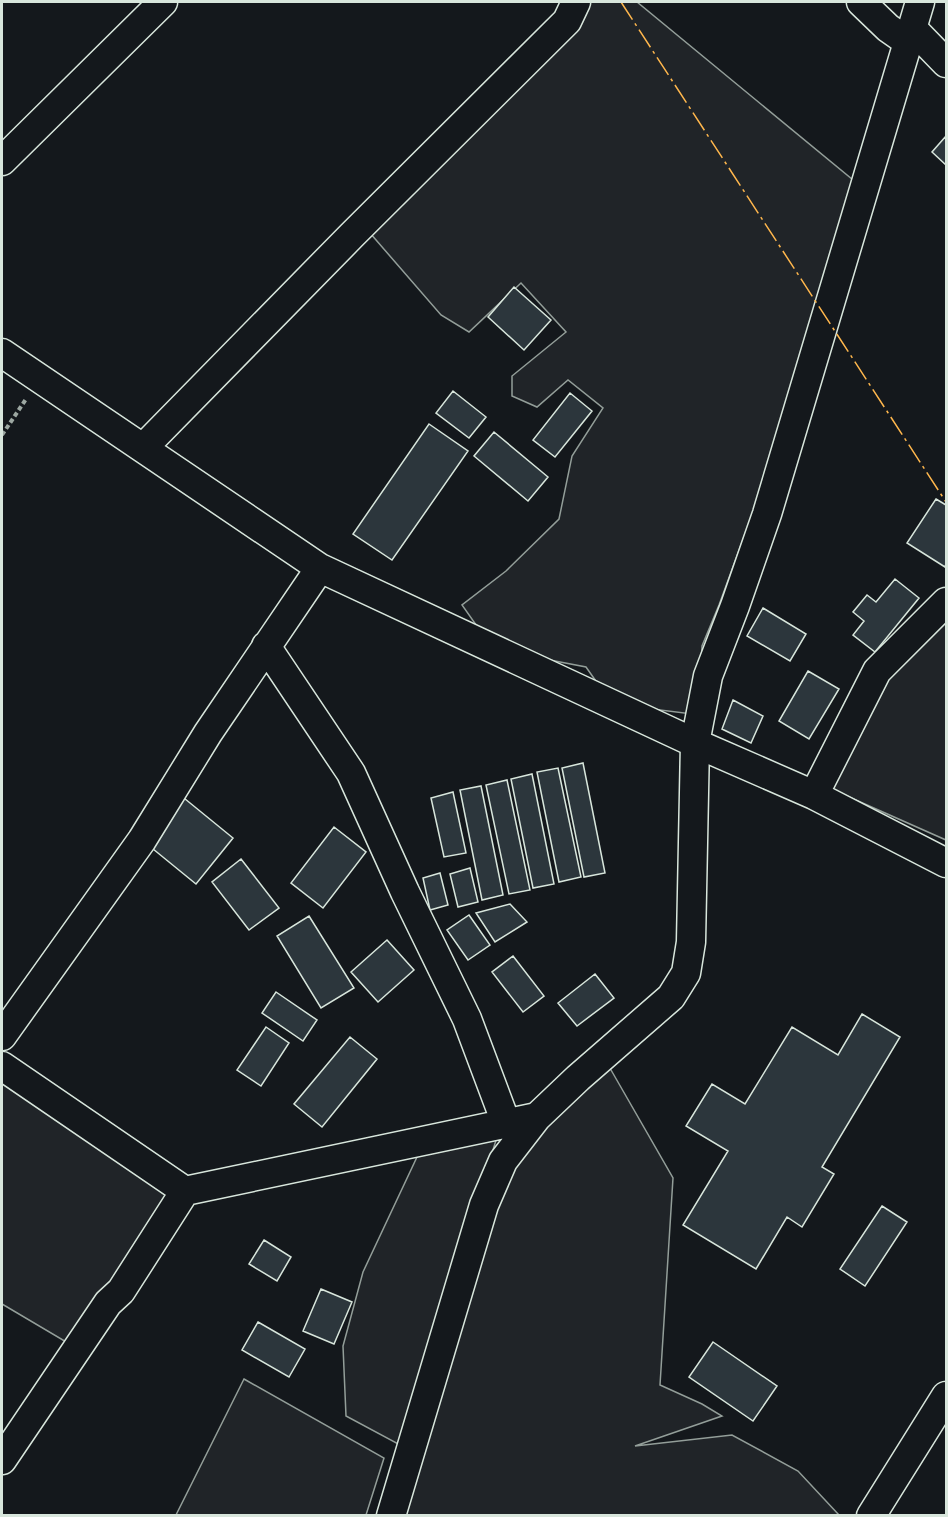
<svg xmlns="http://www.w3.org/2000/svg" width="948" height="1517" font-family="'Titillium Web',sans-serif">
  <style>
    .green { fill: #202428; stroke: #939e99; stroke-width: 1.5 }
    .building { fill: #2c363c; stroke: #d8e6dc; stroke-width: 1.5 }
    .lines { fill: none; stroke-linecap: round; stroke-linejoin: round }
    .minor-casing { stroke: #d8e6dc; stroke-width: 31 }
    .path { stroke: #9da8a2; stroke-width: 4; stroke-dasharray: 4.5 3; stroke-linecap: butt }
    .minor { stroke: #14181c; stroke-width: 28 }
    .power { stroke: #ffb74d; stroke-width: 1.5; stroke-dasharray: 21 4.5 3 4.5; stroke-linecap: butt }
  </style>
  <rect width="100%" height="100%" fill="#14181c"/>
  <path class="green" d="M575 2H637L864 189 794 416 745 534 719 605 702 646 700 715 612 704 586 667 493 649 462 605 506 571 559 519 572 456 603 408 568 380 537 407 512 396V376L566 332 521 283 469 332 441 315 357 218Z
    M946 603V840L831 789 890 658Z
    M603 1056 673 1178 660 1385 702 1404 722 1416 635 1446 732 1435 798 1471 839 1515 391 1516 499 1171Z
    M2 1066 185 1191 78 1349 2 1304Z
    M498 1134 400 1445 346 1416 343 1346 363 1272 425 1140Z
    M244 1379 384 1458 366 1515H176Z"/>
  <path class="building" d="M946 136V165L932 152Z
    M514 287 551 320 524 350 488 317Z
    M453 391 486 417 469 438 436 413Z
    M570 393 592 411 555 457 533 440Z
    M429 424 468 451 392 560 353 534Z
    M494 432 548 477 528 501 474 456Z
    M936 499 946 505V564L945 567 907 543Z
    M895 579 919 598 875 652 853 635 864 621 853 612 867 595 876 602Z
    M763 608 806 634 790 661 747 636Z
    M808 671 839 689 809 739 779 721Z
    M733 700 763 716 751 743 722 729Z
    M583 763 605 873 584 877 562 768Z
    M558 768 581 877 559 882 537 772Z
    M532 774 554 884 533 888 511 779Z
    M507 780 530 890 509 894 486 785Z
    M481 786 503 895 482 900 460 790Z
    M453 792 466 853 444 857 431 798Z
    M179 794 233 838 196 884 142 840Z
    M334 827 366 852 323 908 291 883Z
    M241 859 279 908 249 930 212 882Z
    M470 868 478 902 458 907 450 874Z
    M440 873 448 905 430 910 423 878Z
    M510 904 527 922 495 942 476 913Z
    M469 915 490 945 468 960 447 930Z
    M309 916 354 988 321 1008 277 936Z
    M387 940 414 970 378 1002 351 972Z
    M513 956 544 996 523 1012 492 972Z
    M595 974 614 998 577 1026 558 1003Z
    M276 992 317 1020 303 1041 262 1013Z
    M862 1014 900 1037 822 1167 834 1174 802 1227 787 1217 756 1269 683 1225 728 1151 686 1126 712 1084 745 1104 792 1027 838 1055Z
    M266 1027 289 1043 261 1086 237 1070Z
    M350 1037 377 1059 322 1127 294 1104Z
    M882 1206 907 1222 865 1286 840 1269Z
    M264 1240 291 1257 277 1281 249 1264Z
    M321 1289 352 1302 334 1344 303 1331Z
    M258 1322 305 1349 289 1377 242 1350Z
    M713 1342 777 1386 753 1421 689 1377Z"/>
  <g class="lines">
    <g class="minor-casing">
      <path id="minor" d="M861 2 888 28 908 42
        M912 28 946 63
        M2 161 163 2
        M2 353 320 568 695 743 814 795 946 863
        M143 448 352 235 567 21 576 2
        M266 646 351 773 405 892 467 1019 506 1123
        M814 795 877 671 946 602
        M2 1036 142 840 208 733 320 568
        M2 1066 185 1191 537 1117
        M2 1460 108 1303 121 1291 185 1191
        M391 1516 484 1205 503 1161 537 1117 578 1078 671 997 686 973 691 942 695 743 708 676 735 606 767 514 920 2
        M871 1516 946 1396"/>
    </g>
    <path class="path" d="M2 435 26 399"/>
    <use href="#minor" class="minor"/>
    <path class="power" d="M621 2 946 502"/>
  </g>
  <rect width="948" height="1517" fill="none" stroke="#d8e6dc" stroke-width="6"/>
</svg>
